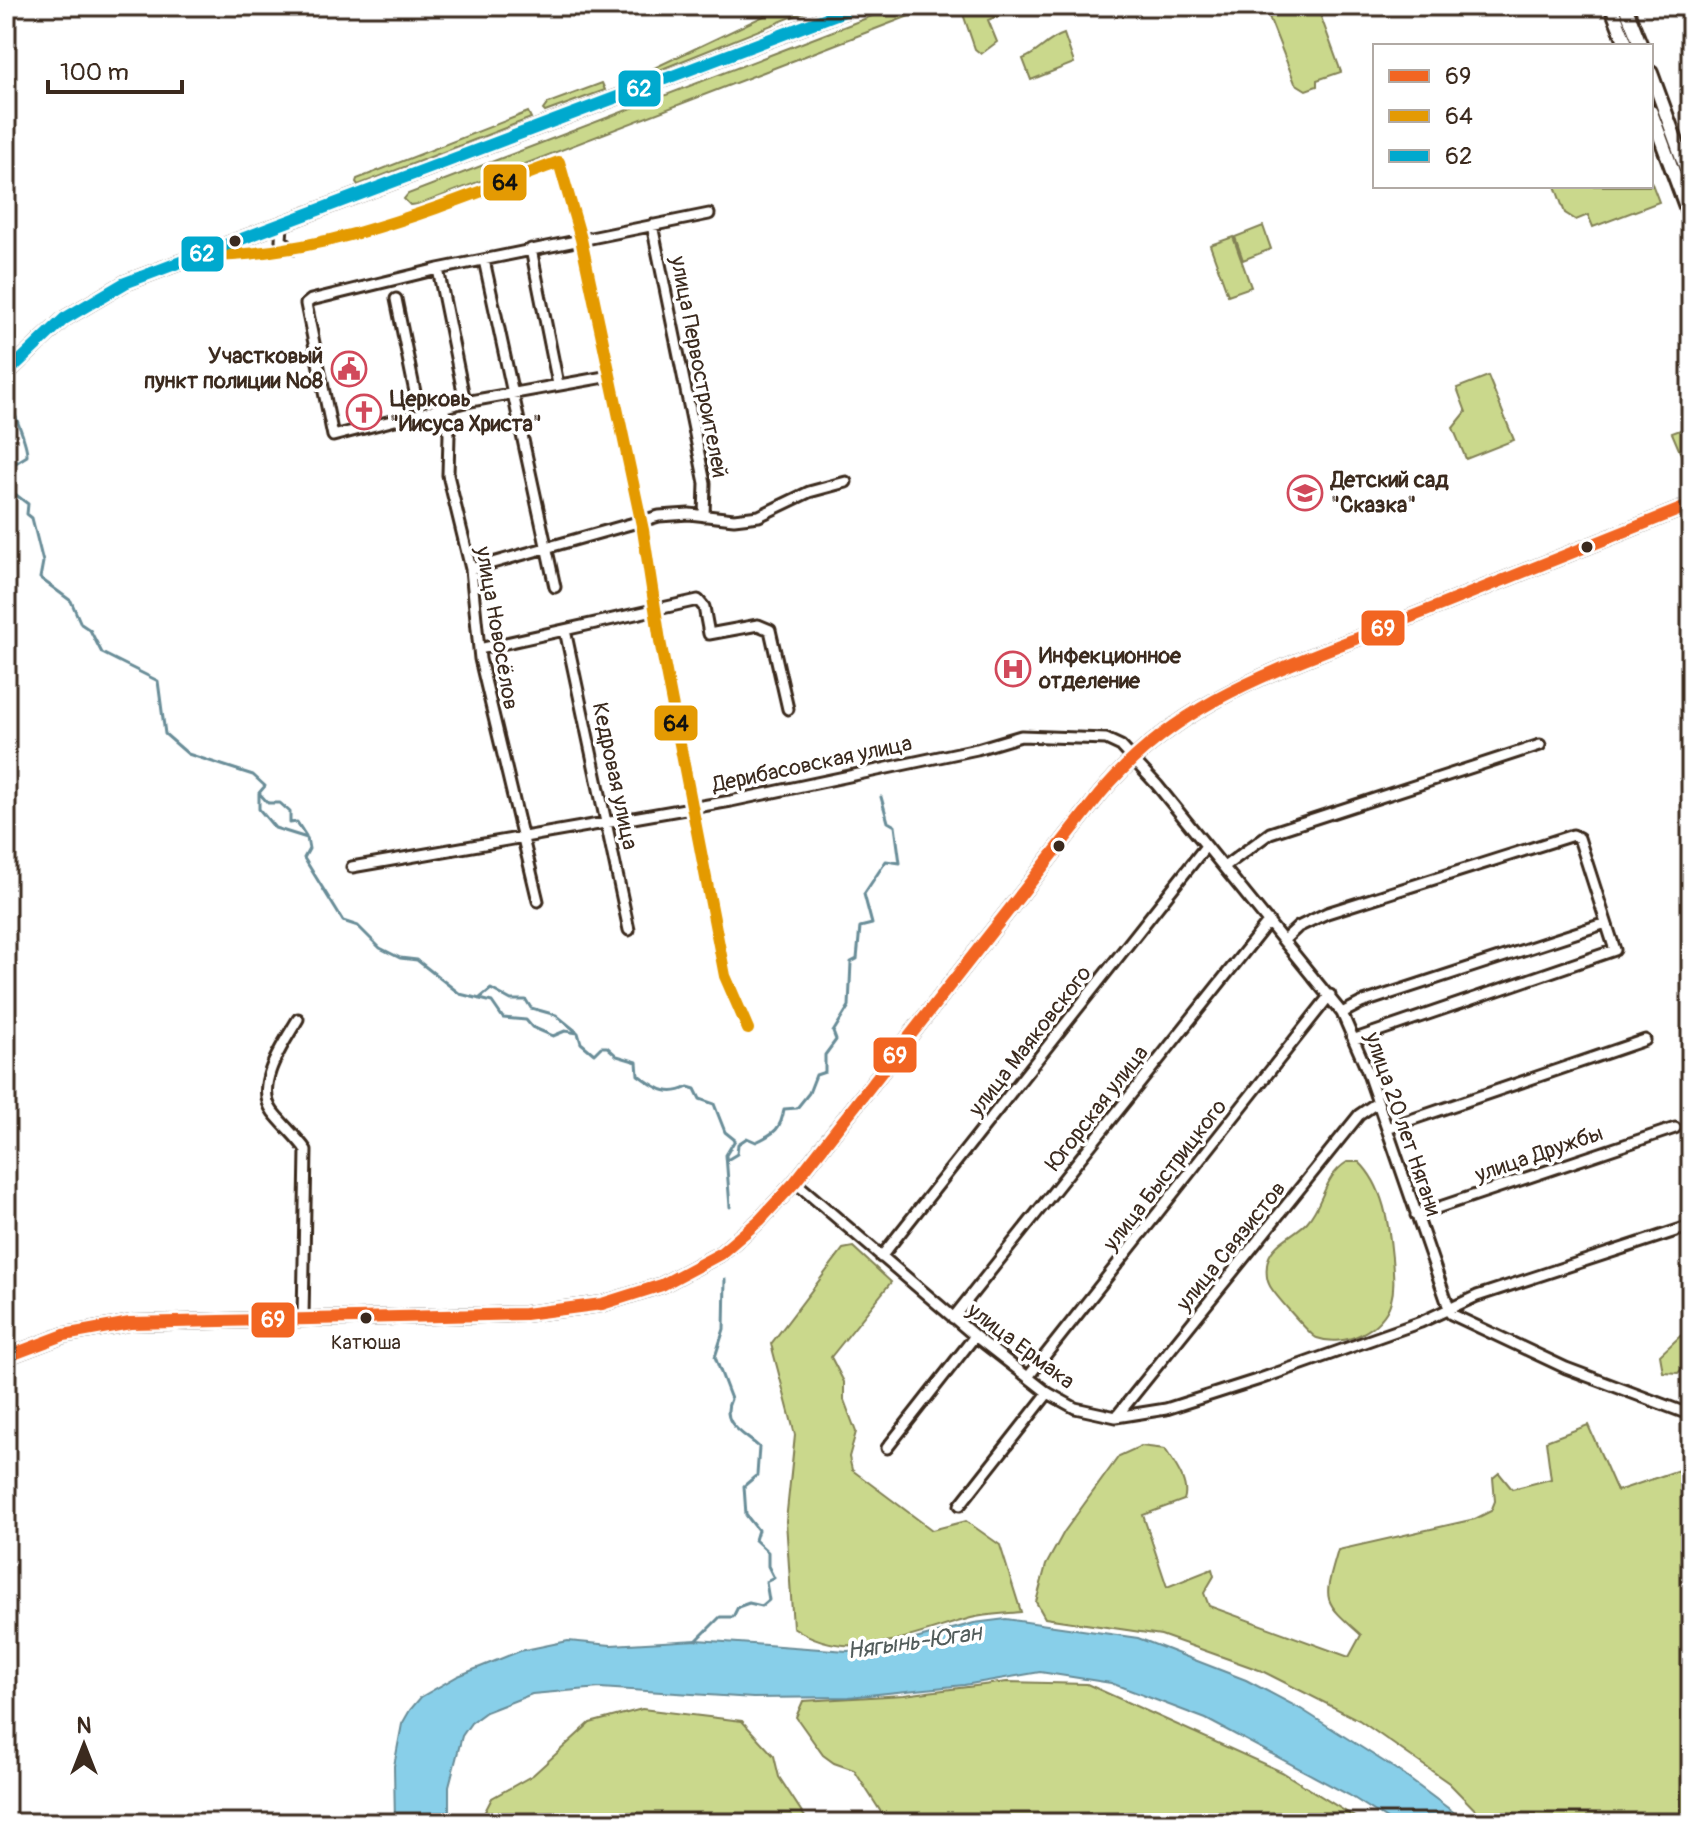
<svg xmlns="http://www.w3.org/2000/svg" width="1697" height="1829" font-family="Pangolin,sans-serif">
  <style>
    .green { fill: #cad88c; stroke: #828155; stroke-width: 2 }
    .water { fill: #88cfe9; stroke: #698d98; stroke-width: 2 }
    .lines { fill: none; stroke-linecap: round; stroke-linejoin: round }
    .stream { stroke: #698d98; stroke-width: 3 }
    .minor-casing { stroke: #3b2a1e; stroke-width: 15 }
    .major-casing { stroke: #3b2a1e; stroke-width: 18 }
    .minor { stroke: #fff; stroke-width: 9 }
    .major { stroke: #fff; stroke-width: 12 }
    .bus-1-casing { stroke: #fff; stroke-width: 18 }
    .bus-2-casing { stroke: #fff; stroke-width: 18 }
    .bus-3-casing { stroke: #fff; stroke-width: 18 }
    .bus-1 { stroke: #f26522; stroke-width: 12 }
    .bus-2 { stroke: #e49a03; stroke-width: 12 }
    .bus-3 { stroke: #00a9ce; stroke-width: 12 }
    .bus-dot { fill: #3b2a1e; stroke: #fff; stroke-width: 3 }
    .labels { text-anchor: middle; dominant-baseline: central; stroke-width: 7; stroke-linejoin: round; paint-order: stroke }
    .bus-label { font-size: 20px; fill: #3b2a1e; stroke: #fff }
    .poi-label { font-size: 22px; font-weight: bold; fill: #3b2a1e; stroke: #fff; text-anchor: start }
    .street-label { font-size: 22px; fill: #3b2a1e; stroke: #fff }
    .water-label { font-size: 24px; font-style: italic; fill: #525c5b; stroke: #fff }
    .line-badge { stroke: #fff; stroke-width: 3 }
    .badge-label { font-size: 22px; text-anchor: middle; font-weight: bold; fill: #fff }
    .pale-badge-label { font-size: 22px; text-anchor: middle; font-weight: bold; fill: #111 }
  </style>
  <rect width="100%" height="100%" fill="#fff"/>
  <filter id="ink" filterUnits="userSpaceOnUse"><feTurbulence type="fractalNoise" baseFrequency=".0125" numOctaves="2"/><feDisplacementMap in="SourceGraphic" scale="16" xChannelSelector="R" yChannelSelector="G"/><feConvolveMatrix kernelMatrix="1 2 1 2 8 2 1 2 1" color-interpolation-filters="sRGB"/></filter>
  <g filter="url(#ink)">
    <path class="green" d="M785 6H819L657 71 654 68Z
      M898 6H935L421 204 410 205 404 199 408 194Z
      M991 6 1016 8 988 20 997 42 981 54 975 49 963 14Z
      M1271 6H1317L1341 72 1317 80V86L1306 90 1295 83 1266 9Z
      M1064 34 1074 63 1031 80 1023 59C1040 52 1046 40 1064 34Z
      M602 83 605 90 545 112 543 110 548 103Z
      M528 112 531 118 358 185 356 182 357 179Z
      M1651 181 1659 202 1593 227 1588 215 1576 220 1565 213 1555 186H1651Z
      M1263 226 1271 249 1243 260 1235 237Z
      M1233 237 1251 287 1228 295 1210 245Z
      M1488 376 1514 440 1466 459 1453 428 1466 412 1457 388Z
      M1691 426V473H1689L1672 433Z
      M1347 1162H1359C1384 1186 1389 1225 1392 1258 1393 1272 1395 1287 1391 1301 1383 1330 1344 1348 1317 1338 1312 1337 1271 1291 1269 1284 1266 1278 1266 1267 1268 1260 1272 1243 1296 1234 1307 1222 1324 1203 1324 1176 1347 1162Z
      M853 1247 891 1282 831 1357 844 1382V1400L856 1432 849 1457 852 1470 932 1530 966 1521 1000 1545 1021 1612C1004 1614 987 1614 971 1618 912 1634 850 1666 793 1627L786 1521 795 1435 771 1344 843 1249Z
      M1691 1326V1360L1678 1373 1663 1372 1660 1355Z
      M1588 1425 1617 1491 1691 1466V1823H1488L1449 1783 1359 1720 1262 1671 1161 1635 1045 1618 1036 1602 1046 1565 1064 1532 1119 1456 1141 1446 1165 1449C1174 1463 1190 1483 1184 1500L1143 1515 1167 1587 1212 1569 1214 1576 1204 1593 1209 1606 1349 1657 1361 1635C1321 1599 1323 1602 1338 1550L1475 1519 1491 1511 1495 1501 1493 1478 1499 1473 1512 1489 1551 1479 1546 1441Z
      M1007 1682 1087 1684 1282 1772 1364 1823H888L854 1770 834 1763 823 1755 796 1717 803 1701 904 1695Z
      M642 1709 742 1721 774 1756 779 1777 809 1823H479L492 1798 533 1775 590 1723Z"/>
    <path class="water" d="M1006 1619 1138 1638 1246 1680 1301 1709 1397 1770 1468 1823H1393L1349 1795 1206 1719 1111 1683 1040 1672 964 1685 849 1697 753 1698 600 1688 532 1694 486 1712 471 1723 462 1736 449 1786V1823H395L394 1766 402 1724 410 1710 421 1697 458 1676 520 1651 568 1641 611 1645 697 1640 847 1651 879 1649 974 1623Z"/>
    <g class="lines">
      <path class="stream" d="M12 406C16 421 28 443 27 456L6 469 11 491 28 504 27 514 32 518 43 562 40 578 71 601 81 624 90 630 102 653 158 681 165 734 188 754 253 775 265 786 259 793V809L275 828 307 838 309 849 304 858 343 921 358 926 380 948 400 958 417 960 460 994 492 1002 503 1018 526 1020 532 1027 553 1036 565 1031 578 1033 581 1043 594 1054 601 1047H607L617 1056 637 1062 638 1075C656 1087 667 1098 688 1087L695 1089 700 1099 714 1104 725 1132 735 1140 726 1155 730 1207
        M259 793 268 803H280L290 812V823L297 822 306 836
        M479 999 491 989 511 1000H526L531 1008 556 1015 577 1032
        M727 1160 737 1154 738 1144 747 1138 756 1142C775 1133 781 1129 784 1109L797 1108 809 1093 816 1075 825 1072V1055L836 1040 833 1032 849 1006 851 962 857 959 860 927 872 924 864 894 886 861 900 863 895 826 888 822 881 797
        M697 1640 720 1617H733L738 1607 749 1603 762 1606 769 1600 766 1582 774 1578 768 1566V1552L755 1540 758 1530 746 1515 744 1486 757 1475 759 1447C745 1434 719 1424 731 1399L715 1357 724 1329 725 1279"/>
      <g class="minor-casing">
        <path id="minor" d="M282 225 281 240 294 249
          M652 225 705 483 704 516
          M531 249 558 384
          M203 256C328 257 445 205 559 162L581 239 643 530 660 641 725 976 748 1029
          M484 260 555 587
          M438 269 465 402
          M396 299 417 402
          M610 376 465 402 333 436 306 304 311 300 438 269 709 214
          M443 406 449 434 448 475 471 569 480 659 538 901
          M471 569 659 516 689 514 734 519 759 516 809 492 846 482
          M565 630 629 930
          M479 649 698 600 704 607 709 634 758 625 770 630 788 709
          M352 867 731 801 977 749 1021 736 1106 739 1121 746 1157 785 1342 1013 1366 1068 1451 1314 1566 1368 1691 1415
          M1224 867 1270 833 1540 745
          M1284 940 1298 927 1327 913 1573 835 1579 838 1615 950 1355 1039
          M1342 1013 1361 1003 1606 923
          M298 1019C284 1043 253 1085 273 1112 283 1125 296 1136 306 1150L303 1318
          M1387 1128 1645 1040
          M795 1182 975 1336 1048 1393 1075 1408 1116 1417 1166 1409 1260 1379 1421 1322 1477 1296 1691 1226
          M1416 1215 1675 1128
          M881 1257 1206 846
          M953 1318 1269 921
          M1028 1377 1330 995
          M1116 1417 1359 1115 1378 1102
          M887 1448 975 1336
          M960 1505 1048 1393"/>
      </g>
      <g class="major-casing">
        <path id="major" d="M1611 6 1627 46
          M1625 6 1641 46
          M1651 73 1691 182
          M1651 112 1691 220
          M6 374 64 319 125 283 858 6
          M6 1357 64 1335 130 1323 525 1314 602 1304 662 1285 720 1254 760 1220 795 1182 1100 794C1179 699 1281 669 1391 625 1491 584 1591 546 1691 505"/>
      </g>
      <use href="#minor" class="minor"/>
      <use href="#major" class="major"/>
      <g class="bus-1-casing">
        <path id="bus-1" d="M6 1357 64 1335 130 1323 525 1314 602 1304 662 1285 720 1254 760 1220 795 1182 1100 794C1179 699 1281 669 1391 625 1491 584 1591 546 1691 505"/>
      </g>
      <g class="bus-2-casing">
        <path id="bus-2" d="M200 256C326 257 443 205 559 162L581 239 643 530 660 641 725 976 748 1029"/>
      </g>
      <g class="bus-3-casing">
        <path id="bus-3" d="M6 374 64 319 125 283 858 6"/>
      </g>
      <use href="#bus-1" class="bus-1"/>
      <use href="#bus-2" class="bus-2"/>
      <use href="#bus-3" class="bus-3"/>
    </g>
  </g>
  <defs>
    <g id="civic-ring" transform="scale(1.8)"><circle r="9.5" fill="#fff" stroke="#d1495b" stroke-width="1.5"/><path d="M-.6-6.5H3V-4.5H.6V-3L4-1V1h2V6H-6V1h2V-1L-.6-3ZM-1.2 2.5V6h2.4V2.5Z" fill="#d1495b"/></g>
    <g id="church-ring" transform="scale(1.8)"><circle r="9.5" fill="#fff" stroke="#d1495b" stroke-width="1.5"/><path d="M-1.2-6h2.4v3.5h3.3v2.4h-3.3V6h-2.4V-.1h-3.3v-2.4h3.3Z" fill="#d1495b"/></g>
    <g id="school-ring" transform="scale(1.8)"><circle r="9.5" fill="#fff" stroke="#d1495b" stroke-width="1.5"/><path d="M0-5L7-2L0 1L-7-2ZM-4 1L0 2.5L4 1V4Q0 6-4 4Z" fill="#d1495b"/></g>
    <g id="hospital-ring" transform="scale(1.8)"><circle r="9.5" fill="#fff" stroke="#d1495b" stroke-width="1.5"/><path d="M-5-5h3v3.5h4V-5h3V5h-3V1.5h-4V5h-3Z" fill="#d1495b"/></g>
  </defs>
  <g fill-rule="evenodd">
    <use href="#civic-ring" x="349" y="369"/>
    <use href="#church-ring" x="364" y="412"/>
    <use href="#school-ring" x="1305" y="493"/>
    <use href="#hospital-ring" x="1013" y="669"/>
  </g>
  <g class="bus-dot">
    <circle cx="235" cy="241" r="7"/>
    <circle cx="1587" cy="547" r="7"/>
    <circle cx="1059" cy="846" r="7"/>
    <circle cx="366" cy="1318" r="7"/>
  </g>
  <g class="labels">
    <g class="bus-label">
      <text x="366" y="1342">Катюша</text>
    </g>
    <g class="poi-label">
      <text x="323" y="356" text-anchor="end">Участковый<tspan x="323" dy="25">пункт полиции №8</tspan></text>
      <text x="390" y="399">Церковь<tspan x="390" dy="25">"Иисуса Христа"</tspan></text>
      <text x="1331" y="480">Детский сад<tspan x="1331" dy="25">"Сказка"</tspan></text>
      <text x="1039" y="656">Инфекционное<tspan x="1039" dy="25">отделение</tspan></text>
    </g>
    <g class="street-label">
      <text transform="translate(699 367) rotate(79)">улица Первостроителей</text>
      <text transform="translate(497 628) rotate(80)">улица Новосёлов</text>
      <text transform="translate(812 764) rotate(-12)">Дерибасовская улица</text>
      <text transform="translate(615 776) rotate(78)">Кедровая улица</text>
      <text transform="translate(1030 1041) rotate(-52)">улица Маяковского</text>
      <text transform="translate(1097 1108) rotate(-52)">Югорская улица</text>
      <text transform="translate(1403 1124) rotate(71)">улица 20 лет Нягани</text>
      <text transform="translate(1539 1154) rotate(-19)">улица Дружбы</text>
      <text transform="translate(1165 1175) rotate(-52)">улица Быстрицкого</text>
      <text transform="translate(1231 1246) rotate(-51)">улица Связистов</text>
      <text transform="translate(1021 1346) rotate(37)">улица Ермака</text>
    </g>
    <g class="water-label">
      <text transform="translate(914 1642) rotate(-8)">Нягынь-Юган</text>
    </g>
  </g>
  <g class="line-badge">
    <rect x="617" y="69" width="45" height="39" rx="8" fill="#00a9ce"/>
    <rect x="482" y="163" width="46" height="39" rx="8" fill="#e49a03"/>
    <rect x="180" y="235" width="45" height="38" rx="8" fill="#00a9ce"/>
    <rect x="1360" y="609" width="46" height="38" rx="8" fill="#f26522"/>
    <rect x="653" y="704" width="46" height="38" rx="8" fill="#e49a03"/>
    <rect x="872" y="1036" width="46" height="38" rx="8" fill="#f26522"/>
    <rect x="250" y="1301" width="46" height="38" rx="8" fill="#f26522"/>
  </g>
  <g class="badge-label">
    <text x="639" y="96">62</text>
    <text x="202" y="261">62</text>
    <text x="1383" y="636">69</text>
    <text x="895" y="1063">69</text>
    <text x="273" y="1327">69</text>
  </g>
  <g class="pale-badge-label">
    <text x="505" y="190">64</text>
    <text x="676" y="731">64</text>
  </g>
  <rect width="1697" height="1829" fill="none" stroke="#fff" stroke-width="32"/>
  <rect x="16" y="16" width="1665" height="1797" fill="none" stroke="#3b2a1e" stroke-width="3" filter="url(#ink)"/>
  <rect x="1373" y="44" width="280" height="144" fill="#ffffff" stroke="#b1aaa5" stroke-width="2"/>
  <rect x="1389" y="70" width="40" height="12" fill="#f26522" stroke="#b1aaa5" stroke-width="2"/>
  <text x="1445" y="84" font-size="24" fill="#3b2a1e">69</text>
  <rect x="1389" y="110" width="40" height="12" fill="#e49a03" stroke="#b1aaa5" stroke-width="2"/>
  <text x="1445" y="124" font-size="24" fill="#3b2a1e">64</text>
  <rect x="1389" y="150" width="40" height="12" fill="#00a9ce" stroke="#b1aaa5" stroke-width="2"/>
  <text x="1445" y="164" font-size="24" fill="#3b2a1e">62</text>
  <g transform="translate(84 1745)" stroke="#ffffff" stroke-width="6" paint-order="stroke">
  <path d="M0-6L14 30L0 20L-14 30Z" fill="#3b2a1e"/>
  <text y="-12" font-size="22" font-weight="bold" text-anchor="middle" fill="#3b2a1e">N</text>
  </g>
  <path d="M48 80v12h134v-12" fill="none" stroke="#3b2a1e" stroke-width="4"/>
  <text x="60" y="80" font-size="24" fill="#3b2a1e" stroke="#ffffff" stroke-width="6" paint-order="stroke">100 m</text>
</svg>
